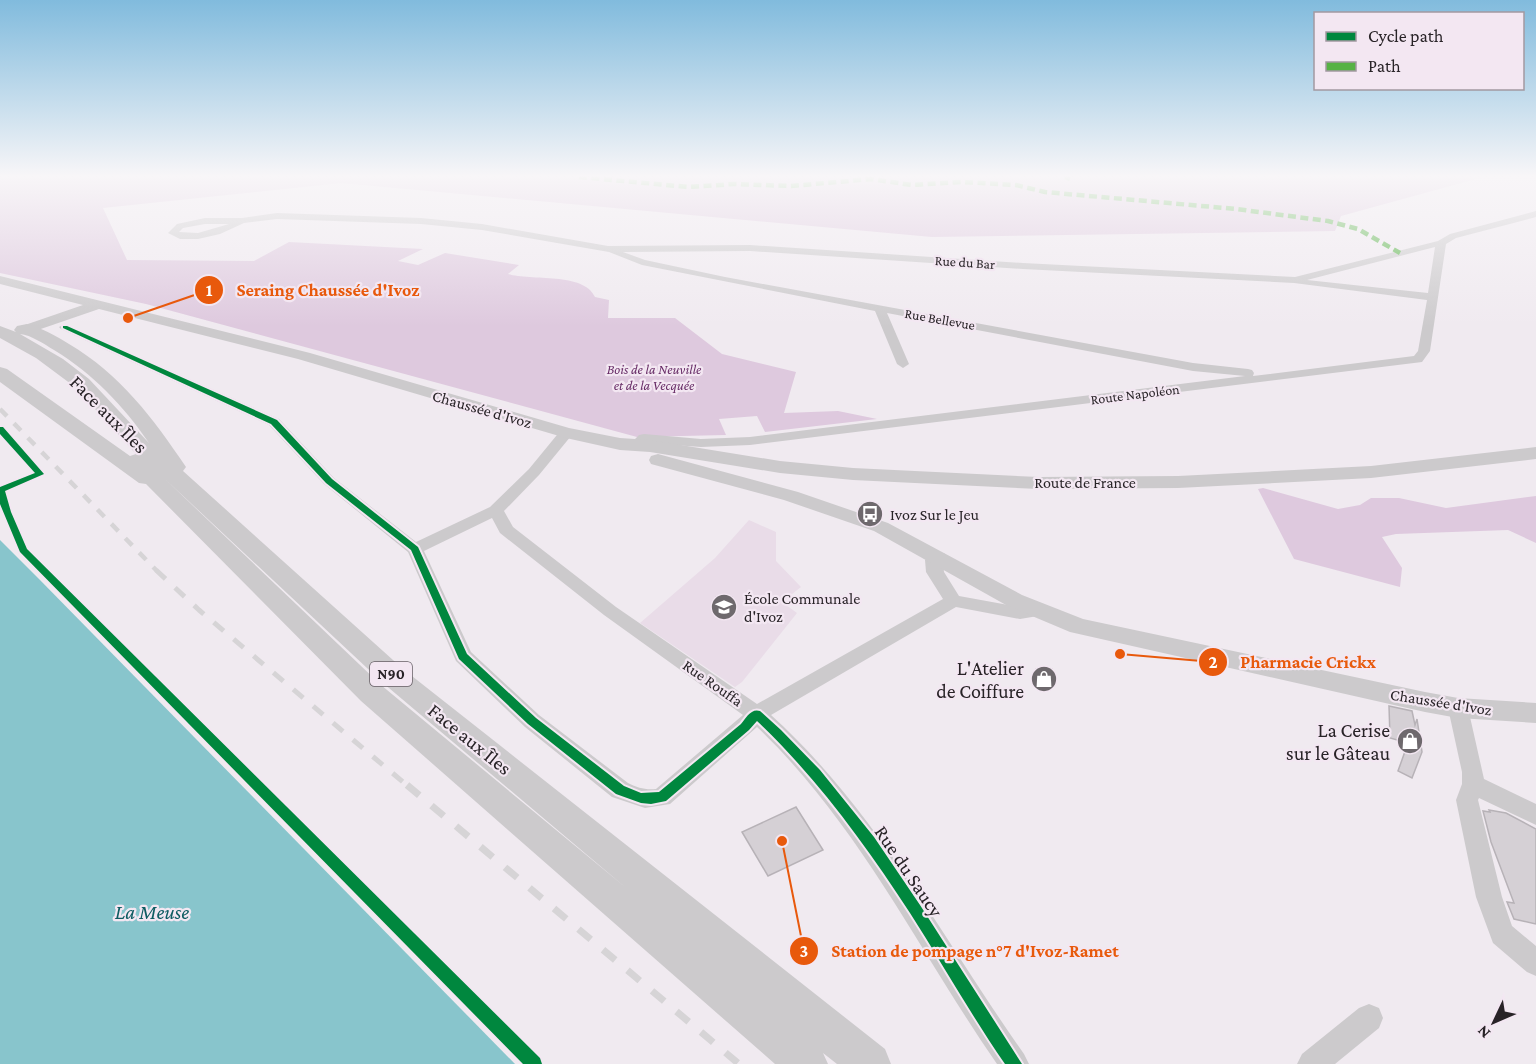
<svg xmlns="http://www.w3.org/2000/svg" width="1536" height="1064" font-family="'Crimson Pro',serif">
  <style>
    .built { fill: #e9dce8 }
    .green { fill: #dec9de }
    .water { fill: #88c5cc }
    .building { fill: #d5d0d5; stroke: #b7b2b7; stroke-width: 1.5 }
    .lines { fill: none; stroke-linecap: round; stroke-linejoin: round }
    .minor { fill: #cccacc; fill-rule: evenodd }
    .major { fill: #cccacc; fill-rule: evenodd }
    .highway { fill: #cccacc; fill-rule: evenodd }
    .rail-far2 { stroke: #d6d4d6; stroke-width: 4.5; stroke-dasharray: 10 10; stroke-linecap: butt }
    .rail-far1 { stroke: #d6d4d6; stroke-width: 5; stroke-dasharray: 13 13; stroke-linecap: butt }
    .rail { stroke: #d6d4d6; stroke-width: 7; stroke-dasharray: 16 16; stroke-linecap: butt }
    .quiet { stroke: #56b245; stroke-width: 4.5; stroke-dasharray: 8 4.5; stroke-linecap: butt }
    .cycleway-casing { stroke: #f3e7f2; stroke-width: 4 }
    .cycleway { fill: #00873e; fill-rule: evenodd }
    .labels { text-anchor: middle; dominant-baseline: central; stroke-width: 4.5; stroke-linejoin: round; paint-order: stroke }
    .far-street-label { font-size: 14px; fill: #282327; stroke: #f3e7f2 }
    .far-park-label { font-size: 14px; font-style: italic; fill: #682d67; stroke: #f3e7f2 }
    .shield { fill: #f3e7f2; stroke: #655e64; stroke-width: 1.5 }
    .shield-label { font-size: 15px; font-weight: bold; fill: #282327 }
    .street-label { font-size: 16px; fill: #282327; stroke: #f3e7f2 }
    .poi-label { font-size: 16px; fill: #282327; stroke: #f3e7f2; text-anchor: start }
    .near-street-label { font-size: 20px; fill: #282327; stroke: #f3e7f2 }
    .near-poi-label { font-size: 20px; fill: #282327; stroke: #f3e7f2; text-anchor: end }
    .near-water-label { font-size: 21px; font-style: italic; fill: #0e5c62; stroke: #f3e7f2 }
    .leader { fill: none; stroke: #e8590c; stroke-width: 2 }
    .callout-dot { fill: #e8590c; stroke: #f3e7f2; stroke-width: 2 }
    .mark-label { font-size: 18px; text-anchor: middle; font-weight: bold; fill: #fff }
    .callout-label { font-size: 18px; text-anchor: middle; font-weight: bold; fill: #e8590c; stroke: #f3e7f2; stroke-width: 4.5; stroke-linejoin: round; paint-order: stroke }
  </style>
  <rect width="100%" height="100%" fill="#f0eaf0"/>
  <path class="built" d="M749 520 776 532V561L801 587 782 602 797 613 742 682 735 687 640 623 715 558Z"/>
  <path class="green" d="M0 177H1483L1341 216 1335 231 932 237 341 183 103 208 127 260 254 261 289 242 423 249 398 261 418 265 445 253 519 265 508 274C531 281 584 272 595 297L609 300 608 318H675L722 354 796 372 784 413 838 411 877 419 765 432 757 416 719 419 726 435 637 437 146 304 0 273Z
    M1263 488 1338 509 1360 505 1371 498H1399L1446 508 1536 496V543L1508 530 1396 534 1382 537 1402 568 1400 587 1294 559 1258 489Z"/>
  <path class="water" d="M0 540 39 579 515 1064H0Z"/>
  <path class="building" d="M1389 706 1412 711 1415 725 1417 719 1422 752 1412 778 1398 771 1408 743 1390 738Z
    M796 807 823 850 768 876 742 832Z
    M1489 810 1506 813 1536 829V924L1514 919 1507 902 1514 903 1491 842 1483 811 1490 812Z"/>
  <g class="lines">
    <path class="minor" d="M1536 211V217L1456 238 1446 244 1430 351 1422 362 750 445 701 447 647 443 636 449 629 445 639 435 644 434 701 439 750 437 1245 376 1193 371 887 313 909 364 903 368 897 364 875 311 642 265 609 252 482 230 421 224 277 219 244 223 220 234 198 239H180L168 233 177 224 205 218H242L277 213 421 218 482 224 608 246 750 245 1023 263 1295 277 1438 241 1450 234ZM205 224H229L198 233 179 232 183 228ZM1435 247 1428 293 1307 280ZM750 251 1023 269 1294 283 1427 300 1418 351 1414 356 1253 376 1254 373 1252 370 1248 369 1193 363 725 277 645 260 623 252Z
      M65 324 279 419 334 478 416 542 490 507 529 469 561 430H571L573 433 571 436 539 475 504 511 513 527 616 607 757 704 943 599 926 572 925 560 932 553H944L947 557 943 562 944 572 959 596 1020 607 1033 603 1039 605 1042 609 1038 616 1020 619 956 607 771 715C877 811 942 938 1024 1054L1029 1064H997C918 950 859 824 757 727L670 804 645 808 612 797 525 727 456 661 408 552 324 484 269 425 61 329 59 327ZM492 518 500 533 604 615 743 715 656 789C645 790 638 788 628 783L539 715 471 652 424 551Z
      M1458 700 1465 702 1468 708 1484 779 1536 804V825L1479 798 1478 800 1502 897 1512 926 1536 946V976L1527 972 1493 943 1476 897 1456 800 1462 784V772L1448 708 1451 702Z
      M1369 1004 1379 1008 1383 1018 1379 1028 1335 1064H1297L1302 1054 1359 1008Z"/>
    <path class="major" d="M0 276 310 353 569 428 620 438 650 440 780 461 853 468 1039 477 1178 476 1371 466 1536 447V459L1371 478 1178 488 1039 489 853 480 780 473 650 452 620 450 566 438 298 359 99 309 32 332H22L20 329 22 326 83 305 0 284Z
      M658 454 798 492 888 523 1022 595 1083 619 1425 692 1458 698 1536 703V723L1458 718 1425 712 1070 632 1006 605 874 531 784 500 651 464 649 460 651 456Z"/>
    <path class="highway" d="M27 324C42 328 56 336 69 344 120 374 153 418 186 467L183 471 403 669 885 1049 891 1064H837L823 1053 828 1064H775L361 701 146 484 139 483 0 382V367L7 369 130 456 136 454 75 387 36 358 0 338V326L16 332 14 330 17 326ZM20 334C31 335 44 344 54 350 93 374 123 405 149 443L89 379 63 359ZM165 479 383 683 625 887 381 685Z"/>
    <path class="rail-far2" d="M0 409 157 571"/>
    <path class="rail-far1" d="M156 570 199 610 409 787"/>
    <path class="rail" d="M407 785 739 1064"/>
    <path class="quiet" d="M579 177 689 187 734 184 791 186 871 179 912 185 962 182 1016 185 1045 192 1236 209 1328 221 1358 229 1400 253
      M1065 177 1070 179"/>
    <g class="cycleway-casing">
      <path id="cycleway" d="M63 326H67L277 420 332 479 418 547 467 654 536 718 624 786 641 793 659 792 741 724C746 718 751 708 760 711L781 730 820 770 874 837 920 905 1022 1064H1005C971 1015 942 963 910 913 865 844 817 778 757 721L749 730 666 801 651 804 641 803 616 794 528 724 459 659 411 550 326 483 271 424 63 328Z
        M0 427H3L44 474 5 491 11 512 27 549 540 1058 542 1064H523L20 552 0 504V487L35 473 0 434Z"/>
    </g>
    <use href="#cycleway" class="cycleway"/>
  </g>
  <linearGradient id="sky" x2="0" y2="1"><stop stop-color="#81bbdd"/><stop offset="0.54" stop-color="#f8f6f8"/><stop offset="1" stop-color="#f8f6f8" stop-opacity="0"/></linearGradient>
  <rect width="1536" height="326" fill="url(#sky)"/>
  <defs>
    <g id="bus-disc" transform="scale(1.35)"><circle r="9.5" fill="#6e696d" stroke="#f3e7f2"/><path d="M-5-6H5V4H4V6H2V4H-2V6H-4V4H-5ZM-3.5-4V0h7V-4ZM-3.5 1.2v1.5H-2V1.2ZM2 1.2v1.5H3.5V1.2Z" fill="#fff"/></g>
    <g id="school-disc" transform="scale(1.35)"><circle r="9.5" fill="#6e696d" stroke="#f3e7f2"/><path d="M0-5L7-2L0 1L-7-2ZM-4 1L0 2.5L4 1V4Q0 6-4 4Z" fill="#fff"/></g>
    <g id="shop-disc" transform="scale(1.35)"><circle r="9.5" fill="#6e696d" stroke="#f3e7f2"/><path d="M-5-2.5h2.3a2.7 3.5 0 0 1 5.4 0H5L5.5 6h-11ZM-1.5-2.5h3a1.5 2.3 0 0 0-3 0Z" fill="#fff"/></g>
  </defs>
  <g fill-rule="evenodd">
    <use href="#bus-disc" x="870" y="514"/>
    <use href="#school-disc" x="724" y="607"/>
    <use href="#shop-disc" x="1044" y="679"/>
    <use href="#shop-disc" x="1410" y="741"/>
  </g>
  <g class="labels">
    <g class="far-street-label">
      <text transform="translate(965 262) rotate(4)">Rue du Bar</text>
      <text transform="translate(940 319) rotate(10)">Rue Bellevue</text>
      <text transform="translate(1135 394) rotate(-7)">Route Napoléon</text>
    </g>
    <g class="far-park-label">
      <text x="654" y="369">Bois de la Neuville<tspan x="654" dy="16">et de la Vecquée</tspan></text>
    </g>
    <rect class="shield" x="370" y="662" width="42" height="24" rx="4.5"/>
    <g class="shield-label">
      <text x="391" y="674">N90</text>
    </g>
    <g class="street-label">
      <text transform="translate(482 409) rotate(16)">Chaussée d'Ivoz</text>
      <text x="1085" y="482">Route de France</text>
      <text transform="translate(713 683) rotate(35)">Rue Rouffa</text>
      <text transform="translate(1441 702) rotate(9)">Chaussée d'Ivoz</text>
    </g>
    <g class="poi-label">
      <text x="890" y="514">Ivoz Sur le Jeu</text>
      <text x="744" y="598">École Communale<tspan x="744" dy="18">d'Ivoz</tspan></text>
    </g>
    <g class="near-street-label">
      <text transform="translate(109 414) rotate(45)">Face aux Îles</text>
      <text transform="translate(470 739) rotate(39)">Face aux Îles</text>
      <text transform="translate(909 871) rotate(56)">Rue du Saucy</text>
    </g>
    <g class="near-poi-label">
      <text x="1024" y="668">L'Atelier<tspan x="1024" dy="23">de Coiffure</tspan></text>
      <text x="1390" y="730">La Cerise<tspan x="1390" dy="23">sur le Gâteau</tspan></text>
    </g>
    <g class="near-water-label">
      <text x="152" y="912">La Meuse</text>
    </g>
  </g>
  <path class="leader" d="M128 318L209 290M1120 654L1213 662M782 841L804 951"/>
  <g class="callout-dot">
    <circle cx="128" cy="318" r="6"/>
    <circle cx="1120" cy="654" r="6"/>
    <circle cx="782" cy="841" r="6"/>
    <circle cx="209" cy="290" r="15"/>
    <circle cx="1213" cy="662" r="15"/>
    <circle cx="804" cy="951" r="15"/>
  </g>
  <g class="mark-label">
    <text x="209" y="296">1</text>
    <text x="1213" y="668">2</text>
    <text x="804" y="957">3</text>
  </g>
  <g class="callout-label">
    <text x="328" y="296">Seraing Chaussée d'Ivoz</text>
    <text x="1308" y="668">Pharmacie Crickx</text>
    <text x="975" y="957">Station de pompage n°7 d'Ivoz-Ramet</text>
  </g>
  <rect x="1314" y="12" width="210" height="78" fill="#f3e7f2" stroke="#a299a1" stroke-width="1.5"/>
  <rect x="1326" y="32" width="30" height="9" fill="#00873e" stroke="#a299a1" stroke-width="1.5"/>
  <text x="1368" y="42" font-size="18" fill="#282327">Cycle path</text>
  <rect x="1326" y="62" width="30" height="9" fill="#56b245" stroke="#a299a1" stroke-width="1.5"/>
  <text x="1368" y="72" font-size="18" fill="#282327">Path</text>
  <g transform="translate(1494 1022) rotate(226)" stroke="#f3e7f2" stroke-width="4.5" paint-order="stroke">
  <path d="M0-4.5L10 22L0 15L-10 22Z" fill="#282327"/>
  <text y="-9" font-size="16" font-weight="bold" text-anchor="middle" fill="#282327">N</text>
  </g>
</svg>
